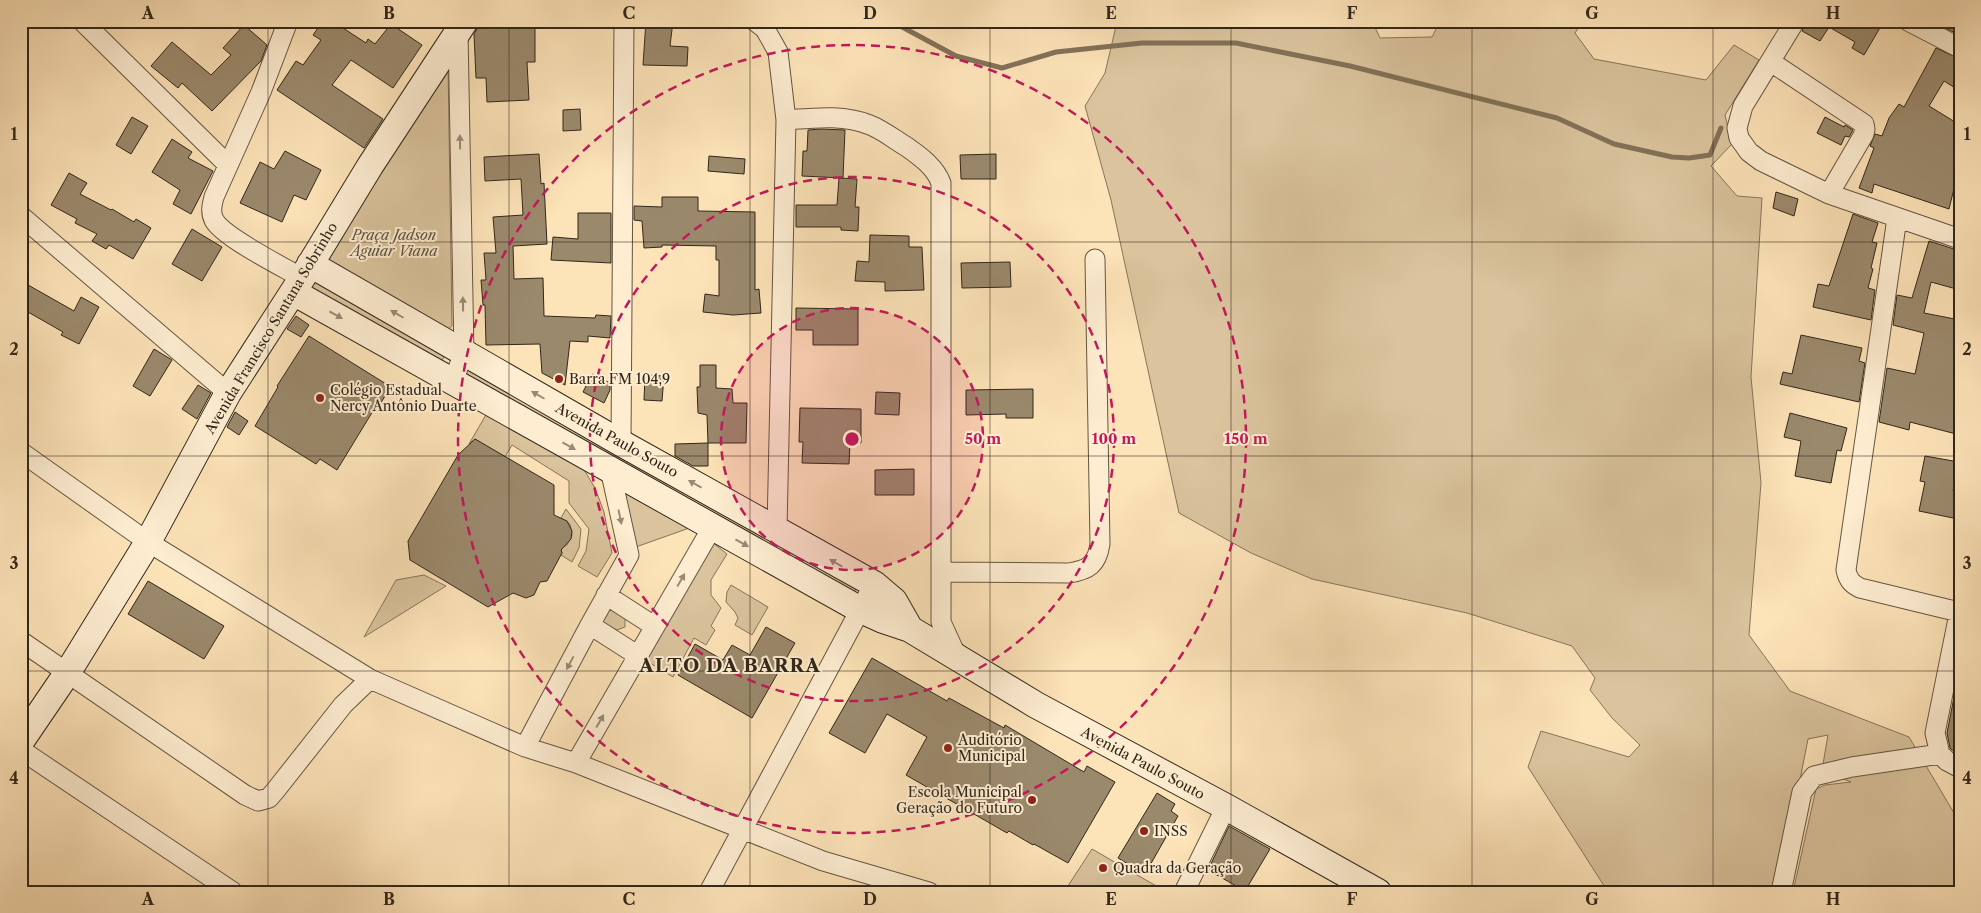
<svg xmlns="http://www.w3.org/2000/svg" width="1981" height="913" font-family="'Libre Caslon Text',serif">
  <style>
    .green { fill: #dac39d; stroke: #86755c }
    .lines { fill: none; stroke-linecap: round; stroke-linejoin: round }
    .stream { stroke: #827158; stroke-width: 5 }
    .building { fill: #9b896c; stroke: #31271a }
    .street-casing { stroke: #645642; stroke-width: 21 }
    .secondary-casing { stroke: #31271a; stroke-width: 28 }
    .street { stroke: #feedd1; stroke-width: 19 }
    .secondary { stroke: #feedd1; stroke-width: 26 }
    .oneway { fill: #988a76 }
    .grid { fill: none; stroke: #31271a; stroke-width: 1; stroke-opacity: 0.55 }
    .ring { fill: none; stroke: #c2185b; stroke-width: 2.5; stroke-dasharray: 9 6 }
    .poi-dot { fill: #8f2418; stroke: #feedd1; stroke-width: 2 }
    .labels { text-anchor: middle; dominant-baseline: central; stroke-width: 4; stroke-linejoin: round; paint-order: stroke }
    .park-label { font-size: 14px; font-style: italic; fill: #5b4e3b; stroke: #feedd1 }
    .street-label { font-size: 14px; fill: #31271a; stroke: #feedd1 }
    .poi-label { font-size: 14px; fill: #31271a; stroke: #feedd1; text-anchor: start }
    .district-label { font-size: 19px; font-weight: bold; letter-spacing: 1px; fill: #31271a; stroke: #feedd1 }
    .centre { fill: #c2185b; stroke: #feedd1; stroke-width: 2.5 }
    .ring-label { font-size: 15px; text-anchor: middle; font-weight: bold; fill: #c2185b; stroke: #feedd1; stroke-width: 4; stroke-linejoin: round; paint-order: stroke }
    .neatline { fill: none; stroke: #31271a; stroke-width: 2 }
    .grid-label { font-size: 16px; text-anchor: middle; font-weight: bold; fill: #31271a }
  </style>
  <rect width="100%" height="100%" fill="#fde3b8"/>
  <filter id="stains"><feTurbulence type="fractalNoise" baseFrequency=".004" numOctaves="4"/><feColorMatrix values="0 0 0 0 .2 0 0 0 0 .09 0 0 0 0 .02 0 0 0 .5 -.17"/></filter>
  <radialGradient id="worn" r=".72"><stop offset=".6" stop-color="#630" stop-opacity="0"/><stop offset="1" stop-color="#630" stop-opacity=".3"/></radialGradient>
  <path class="green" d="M1121 21H1372L1380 38 1432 37 1440 21H1583L1575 33 1594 59 1706 80 1734 45 1759 60 1725 115 1732 144 1711 166 1737 196 1762 198 1751 377 1761 483 1749 635 1790 691 1909 737 1954 813 1960 839V892H1793L1816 789 1825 785 1851 782 1822 770 1828 735 1808 739 1778 892H1608L1528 767 1541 731 1629 757 1640 745 1612 718 1590 690 1595 678 1572 646 1467 613 1312 579 1251 553 1179 513 1111 200 1085 106 1105 73 1116 26Z
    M448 62 452 326 445 332 315 263Z
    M314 279 445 355 440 364 307 292Z
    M470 366 856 589 853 594 463 378 464 371Z
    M487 413 583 468 595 488 604 512 612 553 597 577 578 566 586 551 589 529 569 503V481L512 445 505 457 475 439 469 444Z
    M618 483 695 526 633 548Z
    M566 509 581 529 579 548 572 562 561 555 562 553 560 548 567 545 572 535 570 524 561 518Z
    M712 542 727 554 711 580V595L721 608 711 626 715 630 706 645 694 638 673 677 645 660Z
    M424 575 446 586 364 637 396 580Z
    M731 585 768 607 752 635 735 625 738 618 735 612 726 602 727 592Z
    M607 607 625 618V627L617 630 600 621Z
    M1092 849 1158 887 1156 892H1064Z"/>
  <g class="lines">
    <path class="stream" d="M891 21 956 56 1002 68 1056 52 1142 43H1236L1350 66 1557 118 1614 144 1672 157 1689 158 1710 155 1721 128"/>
  </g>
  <path class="building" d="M323 21H348L343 28 366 43 368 39 375 44 391 24 422 45 393 88 351 60 332 85 383 119 364 148 277 90 296 61 303 65 321 40 313 35Z
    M646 21H673L670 46 688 47 687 66 643 65Z
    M1806 21H1884L1864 55 1852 48 1855 42 1829 27 1820 41 1802 31Z
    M1952 21H1960V35L1947 29Z
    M244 25 267 45 261 61 212 111 182 83 178 88 151 66 172 42 211 75 231 55 223 48Z
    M478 27H535V62H527L529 100 487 102 486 78H476L474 34Z
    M1936 48 1960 59V91L1944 81 1929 106 1960 125V164L1949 209 1874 184 1872 193 1859 188 1874 148 1870 146 1875 134 1882 136 1889 118 1899 104 1904 107Z
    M580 109 581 130 563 131V110Z
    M132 117 148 126 131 154 116 145Z
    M1825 117 1844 127 1845 125 1853 130 1849 137 1845 136 1841 145 1817 133Z
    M821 129 845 130 843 178 802 176 803 151H807L808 130Z
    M172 139 192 152 188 158 213 171 191 214 173 204 180 190 152 172Z
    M285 151 321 170 306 200 294 195 282 222 240 203 260 162 274 169Z
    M539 154 541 184 544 183 547 244 513 246 514 279 543 278 544 316 595 318 596 315 611 316 610 338 588 336V342L570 341 565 385 542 373 540 344 486 345 485 305H483L481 280H486L484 253H496L493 217 523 215 521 179 485 181 484 157Z
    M996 154V179H961L960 155Z
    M709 156 745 159 744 174 708 171Z
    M69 173 87 183 80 194 111 210 112 209 134 222 136 219 151 228 133 259 109 245 106 249 92 241 97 234 75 223 77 219 51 205Z
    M839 178 857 179 855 207H859L858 231 841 230V227H796V205H837Z
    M1776 192 1798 199 1794 216 1773 208Z
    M662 197H698V211L755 212V290L759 289 761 313 733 315 703 312 705 294 719 296V260H716V246L662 245V247L644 248 642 221 634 220V206L662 207Z
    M578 213H611V263L551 260 553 237 578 239Z
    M1853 214 1878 223 1872 242 1877 243 1871 268 1873 269 1868 288 1875 290 1871 320 1813 307 1818 284 1829 286Z
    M192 229 222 247 202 281 172 264Z
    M870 235 909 236V247H922L924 290 885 291V282L855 281 857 261 869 262Z
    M1929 241 1960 251V290L1931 282 1924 313 1960 320V435L1910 422 1909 430 1879 422 1887 368 1915 374 1924 333 1893 325 1897 295 1912 298Z
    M1010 262 1011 287 962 288 961 263Z
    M21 281 74 311 81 297 99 307 79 344 61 335 63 332 21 308Z
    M796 308 858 309V345H813V330H796Z
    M296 316 309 325 301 337 287 329Z
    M1801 335 1862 348 1859 361 1865 363 1859 402 1780 384 1783 372 1792 374Z
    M309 336 391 387 378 407 376 406 337 470 320 459 316 464 255 426 278 387 277 386Z
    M154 349 172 360 150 396 133 386Z
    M700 365H716V388L732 389 733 403H747L746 443H708L707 415 698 413 697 387H700Z
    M592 374 610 383V390L604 403 583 392Z
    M645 375 664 376 662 401 644 400Z
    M198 385 211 393 197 419 182 409Z
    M1033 389V418H1006V414L966 415V390Z
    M876 392 900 393 899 415 875 414Z
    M800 408 861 409V443H850L849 464 802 463 803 442H799Z
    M235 412 248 421 239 435 227 427Z
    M1790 413 1847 428 1841 451 1837 450 1831 483 1795 476 1801 441 1784 437Z
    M475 439 554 485V515L567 521 572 531 571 539 561 550 562 553 547 581 540 582 534 595 526 598 513 593 488 607 410 560 408 541 458 455Z
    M708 443V466H693L675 456V444Z
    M1925 456 1959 462 1953 491 1960 492 1958 519 1919 511 1925 482 1920 481Z
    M914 469V495H875V470Z
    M148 581 224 626 204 659 128 614Z
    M766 627 795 643 752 718 678 675 695 644 723 660 732 645 750 655Z
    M872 658 947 701 949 698 1004 728 1005 725 1084 772 1087 766 1115 782 1068 863 1034 844 1033 845 1009 831 1007 833 906 775 927 737 887 714 865 753 829 733Z
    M1956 687 1960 688V751L1952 750 1950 748 1947 733Z
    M1157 793 1175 804 1171 811 1178 816 1145 874 1118 858Z
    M1229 826 1270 849 1245 891 1208 870Z"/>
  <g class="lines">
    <g class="street-casing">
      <path id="street" d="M82 21 228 165
        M288 21 261 92 214 197C212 205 210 212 214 220 223 237 283 267 302 278
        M755 21 765 29 778 52 786 120 777 529
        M1795 21 1743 106 1737 128 1739 138 1749 152 1761 161 1829 194 1960 239
        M1908 21 1960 48
        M1771 62 1864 124 1865 129 1864 134 1829 194
        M786 120C813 118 844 114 870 125 883 130 895 140 907 147 921 157 935 167 941 183V622L957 657
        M21 216 228 393
        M1897 218 1846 570C1848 580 1852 584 1860 588L1959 612
        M453 381 464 353 458 32
        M621 443 624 21
        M21 452 148 542 370 679 525 747 576 763 823 861 929 892
        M941 572 1069 573C1088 570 1097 565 1100 544L1095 259
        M606 595 654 626
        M1960 609 1935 733 1940 754 1947 761 1960 768
        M590 625 637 655
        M21 641 245 795 258 801 269 798 275 791 343 705 370 679
        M525 747 590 625 629 555 610 469
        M21 750 233 892
        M576 763 713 526
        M709 892 874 584
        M1184 892 1226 807
        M1781 892 1802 792 1814 776 1852 767 1940 754"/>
    </g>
    <g class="secondary-casing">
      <path id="secondary" d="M310 264 621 443 874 584 894 601 910 629
        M293 292 859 609 883 620 910 629 1036 705 1226 807 1378 892
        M21 741 68 672 148 542 228 393 302 278 370 166 465 21"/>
    </g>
    <use href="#street" class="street"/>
    <use href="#secondary" class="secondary"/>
  </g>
  <defs><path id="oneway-solid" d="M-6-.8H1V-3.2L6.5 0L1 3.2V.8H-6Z" transform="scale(1.25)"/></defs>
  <g class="oneway">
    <use href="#oneway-solid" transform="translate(460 142) rotate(-91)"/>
    <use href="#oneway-solid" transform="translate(463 304) rotate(-91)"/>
    <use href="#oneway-solid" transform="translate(397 314) rotate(-150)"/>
    <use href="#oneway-solid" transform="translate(336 315) rotate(29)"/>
    <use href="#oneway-solid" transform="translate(538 395) rotate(-150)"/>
    <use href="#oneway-solid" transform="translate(569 446) rotate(29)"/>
    <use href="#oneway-solid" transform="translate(695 484) rotate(-151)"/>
    <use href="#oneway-solid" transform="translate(620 517) rotate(78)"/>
    <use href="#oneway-solid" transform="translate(742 543) rotate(29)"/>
    <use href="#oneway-solid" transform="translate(836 563) rotate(-150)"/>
    <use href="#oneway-solid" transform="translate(681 580) rotate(-60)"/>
    <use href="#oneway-solid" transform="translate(570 663) rotate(118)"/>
    <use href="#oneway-solid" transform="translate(600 721) rotate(-60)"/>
  </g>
  <path class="grid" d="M268 21V892M509 21V892M750 21V892M990 21V892M1231 21V892M1472 21V892M1713 21V892M21 242H1960M21 456H1960M21 671H1960"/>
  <circle cx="852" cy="439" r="131" fill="#c2185b" fill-opacity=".12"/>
  <g class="ring">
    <circle cx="852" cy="439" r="131"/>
    <circle cx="852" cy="439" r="262"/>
    <circle cx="852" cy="439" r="394"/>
  </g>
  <g class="poi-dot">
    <circle cx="559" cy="379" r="5"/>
    <circle cx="320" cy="398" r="5"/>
    <circle cx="948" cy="748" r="5"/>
    <circle cx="1032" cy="800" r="5"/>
    <circle cx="1144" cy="831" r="5"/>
    <circle cx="1103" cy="868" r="5"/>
  </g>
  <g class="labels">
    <g class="park-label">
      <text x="394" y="235">Praça Jadson<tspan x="394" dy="16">Aguiar Viana</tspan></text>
    </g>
    <g class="street-label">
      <text transform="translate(271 328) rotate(-59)">Avenida Francisco Santana Sobrinho</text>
      <text transform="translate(617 440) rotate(29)">Avenida Paulo Souto</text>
      <text transform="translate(1143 763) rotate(28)">Avenida Paulo Souto</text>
    </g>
    <g class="poi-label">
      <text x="569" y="379">Barra FM 104,9</text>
      <text x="330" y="390">Colégio Estadual<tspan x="330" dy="16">Nercy Antônio Duarte</tspan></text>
      <text x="958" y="740">Auditório<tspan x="958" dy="16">Municipal</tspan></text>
      <text x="1022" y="792" text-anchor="end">Escola Municipal<tspan x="1022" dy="16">Geração do Futuro</tspan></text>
      <text x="1154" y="831">INSS</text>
      <text x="1113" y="868">Quadra da Geração</text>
    </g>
    <g class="district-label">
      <text x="730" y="665">ALTO DA BARRA</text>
    </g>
  </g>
  <circle cx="852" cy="439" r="8" class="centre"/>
  <g class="ring-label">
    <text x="983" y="444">50 m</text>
    <text x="1114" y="444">100 m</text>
    <text x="1246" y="444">150 m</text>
  </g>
  <rect width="1981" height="913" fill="none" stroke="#fde3b8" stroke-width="55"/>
  <rect x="28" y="28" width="1926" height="858" class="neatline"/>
  <g class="grid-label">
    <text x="148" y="19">A</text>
    <text x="389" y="19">B</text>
    <text x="629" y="19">C</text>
    <text x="870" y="19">D</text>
    <text x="1111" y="19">E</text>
    <text x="1352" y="19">F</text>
    <text x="1592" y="19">G</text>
    <text x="1833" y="19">H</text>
    <text x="14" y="140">1</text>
    <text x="1967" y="140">1</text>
    <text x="14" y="355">2</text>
    <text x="1967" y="355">2</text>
    <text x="14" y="569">3</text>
    <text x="1967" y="569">3</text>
    <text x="14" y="784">4</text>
    <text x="1967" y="784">4</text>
    <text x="148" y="905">A</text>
    <text x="389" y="905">B</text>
    <text x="629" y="905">C</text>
    <text x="870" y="905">D</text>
    <text x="1111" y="905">E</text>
    <text x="1352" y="905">F</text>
    <text x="1592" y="905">G</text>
    <text x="1833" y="905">H</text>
  </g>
  <rect width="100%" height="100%" filter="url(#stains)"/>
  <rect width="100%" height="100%" fill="url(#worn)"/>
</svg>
